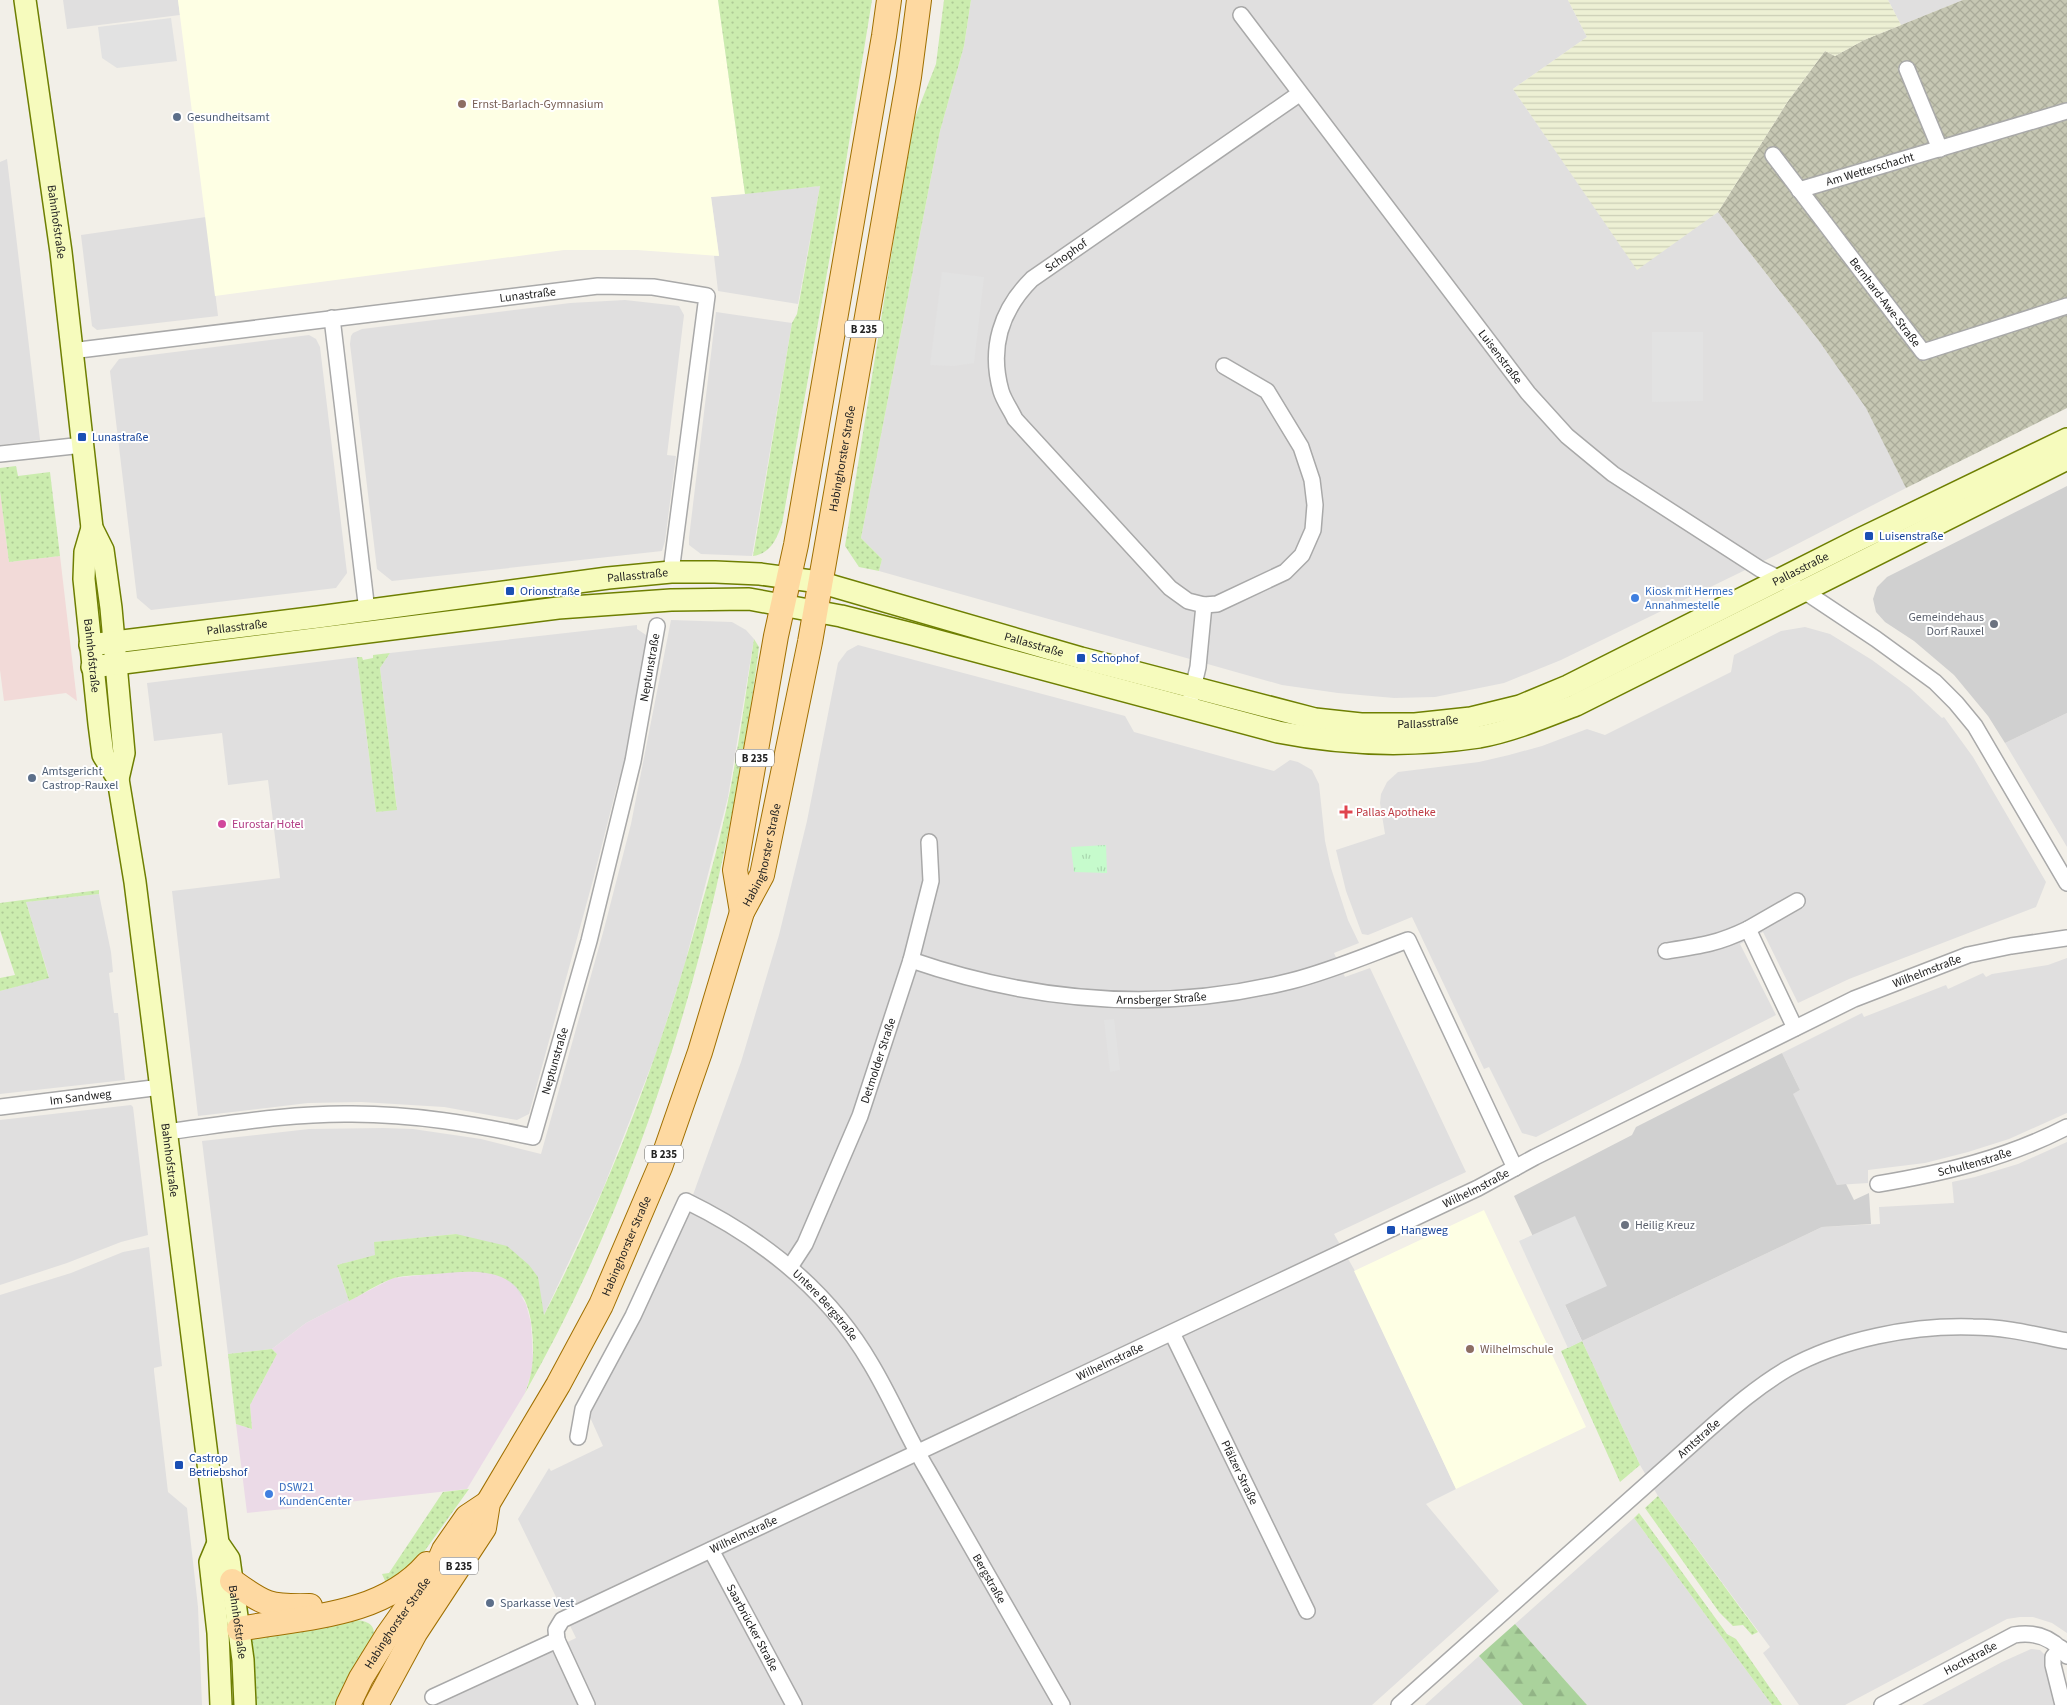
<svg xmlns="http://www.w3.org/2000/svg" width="2067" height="1705" font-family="'Source Sans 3',sans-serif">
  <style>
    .residential { fill: #e0dfdf }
    .commercial { fill: #f2dad8 }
    .industrial { fill: #ebdae7 }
    .education { fill: #feffe4 }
    .religious { fill: #d0d0d0 }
    .construction { fill: url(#construction-cross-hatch) }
    .farmland { fill: url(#farmland-rules) }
    .grass { fill: url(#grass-dots) }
    .forest { fill: url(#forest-firs) }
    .park { fill: url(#park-tufts) }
    .parking { fill: #e2e2e2 }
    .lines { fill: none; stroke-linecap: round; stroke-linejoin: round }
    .street-casing { stroke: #a9a9a9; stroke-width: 18 }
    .secondary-casing { stroke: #6e7f02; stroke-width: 24 }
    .primary-casing { stroke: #9f6f00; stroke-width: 26 }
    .street { stroke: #fff; stroke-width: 15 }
    .secondary { stroke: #f6fbbd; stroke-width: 21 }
    .primary { stroke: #fed9a1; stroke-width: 24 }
    .education-dot { fill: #8d6e63; stroke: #fff; stroke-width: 2 }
    .service-dot { fill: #5c6f8a; stroke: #fff; stroke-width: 2 }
    .transit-dot { fill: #1a4fb4; stroke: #fff; stroke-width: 2 }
    .shop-dot { fill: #3f7fe0; stroke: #fff; stroke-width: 2 }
    .worship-dot { fill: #6b7280; stroke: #fff; stroke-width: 2 }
    .health-dot { fill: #e0444e; stroke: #fff; stroke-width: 2 }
    .hotel-dot { fill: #d1479c; stroke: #fff; stroke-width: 2 }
    .labels { text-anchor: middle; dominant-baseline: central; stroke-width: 4; stroke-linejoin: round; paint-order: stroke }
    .shield { fill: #fff; stroke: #646464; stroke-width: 1 }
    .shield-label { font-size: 11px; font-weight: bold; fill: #222 }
    .education-label { font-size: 12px; fill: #785e54; stroke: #fff; text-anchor: start }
    .service-label { font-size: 12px; fill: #4e5e75; stroke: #fff; text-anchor: start }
    .street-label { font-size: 12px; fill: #222; stroke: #fff }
    .transit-label { font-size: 12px; fill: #164399; stroke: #fff; text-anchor: start }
    .shop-label { font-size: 12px; fill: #366cbe; stroke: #fff; text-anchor: start }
    .worship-label { font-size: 12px; fill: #5b616d; stroke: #fff; text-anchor: end }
    .health-label { font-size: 12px; fill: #be3a42; stroke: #fff; text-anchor: start }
    .hotel-label { font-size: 12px; fill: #b23c85; stroke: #fff; text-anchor: start }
  </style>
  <defs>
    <pattern id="construction-cross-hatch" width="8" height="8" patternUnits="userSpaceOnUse" patternTransform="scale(1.25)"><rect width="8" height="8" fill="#c6c7b3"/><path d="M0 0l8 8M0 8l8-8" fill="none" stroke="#aaab9a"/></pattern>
    <pattern id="farmland-rules" width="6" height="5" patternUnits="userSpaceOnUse" patternTransform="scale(1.25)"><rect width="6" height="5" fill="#edf0d4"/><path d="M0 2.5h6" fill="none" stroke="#cbceb6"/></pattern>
    <pattern id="grass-dots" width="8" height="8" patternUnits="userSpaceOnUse" patternTransform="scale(1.25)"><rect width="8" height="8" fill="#cbecae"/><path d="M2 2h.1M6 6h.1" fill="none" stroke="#aeca95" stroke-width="1.8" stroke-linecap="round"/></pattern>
    <pattern id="forest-firs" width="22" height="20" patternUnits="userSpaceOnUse" patternTransform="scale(1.25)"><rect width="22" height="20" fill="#aad29c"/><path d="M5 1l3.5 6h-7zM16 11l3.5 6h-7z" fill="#92b486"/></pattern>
    <pattern id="park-tufts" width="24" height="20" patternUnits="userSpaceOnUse" patternTransform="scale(1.25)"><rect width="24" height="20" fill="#c6fbcc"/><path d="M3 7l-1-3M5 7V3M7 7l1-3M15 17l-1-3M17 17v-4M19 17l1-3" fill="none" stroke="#aad7af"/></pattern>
  </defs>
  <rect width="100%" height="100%" fill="#f2efe8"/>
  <path class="residential" d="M63 0H178L180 15 67 29Z
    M971 0H1568L1587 37 1513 89 1637 269 1718 212 1819 341 1867 408 1906 488 1776 555 1561 660 1504 683 1435 697 1394 698 1338 693 1282 685 879 571 882 559 861 538 940 131 964 46Z
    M1888 0H1963L1901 25Z
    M7 159 40 440 0 445V162Z
    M820 186 798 304 718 291 714 256 719 255 711 197Z
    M206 217 218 316 97 330 92 326 81 235Z
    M625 300 679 306 684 315 667 455 676 456 665 541 662 551 392 581 377 569 350 344 351 336 353 333 362 329 570 303Z
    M716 312 792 323 752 556 701 554 689 545V538Z
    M309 335 316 339 320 347 347 573 336 588 151 610 137 598 110 371 119 359Z
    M671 620 732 622 746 630 754 639 728 797 684 967 657 1051 603 1189 543 1317 456 1234 375 1242 376 1255 337 1265 349 1301 306 1323 272 1349 228 1354 202 1141 309 1129 383 1128 413 1129 481 1139 541 1154 604 929 631 824Z
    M637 625V629L646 635 648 645 624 765 621 779 618 782 593 880 529 1114 517 1120 444 1107 361 1102 308 1103 198 1116 172 891 280 878 268 780 228 785 222 733 154 741 147 683 357 657 376 812 397 809 380 668 390 653Z
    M1805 627 1830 634 1872 660 1910 688 1942 718 1944 717 1973 757 2046 882 2036 907 1849 979 1798 1003 1763 932 1740 944 1776 1015 1536 1137 1522 1133 1489 1067 1484 1069 1412 917 1368 935 1362 934 1346 891 1336 850 1385 834 1380 803 1381 794 1387 782 1398 772 1479 762 1509 755 1542 746 1587 729 1605 735 1731 672 1734 655 1781 631Z
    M858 645 1125 716 1134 732 1274 771 1290 760 1298 762 1312 770 1319 784 1325 841 1331 868 1348 920 1359 943 1334 953 1345 977 1370 968 1466 1172 1334 1234 1355 1271 1456 1489 1426 1504 1499 1591 1372 1705H435L576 1638 518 1519 549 1468 551 1471 603 1446 589 1415 681 1228 741 1062 779 935 807 821 838 663 847 651Z
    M2067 713V847L2005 743Z
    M99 894 111 952 113 972 109 973 114 1013H118L125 1080 0 1094V991L49 977 26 902Z
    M2067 958V1113L2009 1139 1968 1152 1925 1163 1868 1170V1183L1837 1185 1792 1094 1800 1090 1782 1053 1862 1013 1864 1017 1946 985 1948 989 1983 973 1986 977 1992 974 2048 965Z
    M131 1105 133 1107 148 1235 121 1242 67 1263 0 1285V1120Z
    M2067 1142V1633L2052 1623 2033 1617H2020L2007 1619 1845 1705H1799L1763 1653 1770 1647 1658 1496 1640 1465 1582 1341 1822 1227 1880 1224 1879 1207 1954 1203 1952 1182 1975 1177 2018 1164Z
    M149 1247 162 1366 154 1368V1371L168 1492 187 1508 198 1607 202 1705H0V1295L71 1273 123 1252Z
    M1634 1518 1733 1652 1772 1705H1587L1515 1624Z
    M2031 1649 2040 1650 2046 1656 2055 1705H1922L2002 1662Z
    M1479 1656 1523 1705H1425Z"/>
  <path class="commercial" d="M0 491 9 562 60 556 77 701 66 693 4 701 0 670Z"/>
  <path class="industrial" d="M460 1271H482L501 1275 516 1288 526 1304 531 1323 533 1358 532 1371 525 1393 467 1489 247 1513 236 1424 252 1429 250 1405 277 1354 272 1349 306 1323 393 1278Z"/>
  <path class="education" d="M178 0H718L745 194 711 197 719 256 637 250H564L215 296Z
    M1484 1210 1586 1427 1456 1489 1354 1271Z"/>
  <path class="religious" d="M2067 486V713L2005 743 1988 716 1954 675 1914 641 1885 622 1876 612 1873 599 1877 587 1887 577Z
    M1782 1053 1800 1090 1793 1094 1837 1185 1846 1184 1854 1200 1869 1193 1871 1224 1822 1227 1582 1341 1514 1196 1632 1135 1636 1127Z"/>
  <path class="construction" d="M1963 0H2067V408L1906 488 1866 408 1819 341 1718 212 1788 101 1825 51 1835 56 1864 40Z"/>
  <path class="farmland" d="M1568 0H1888L1901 25 1864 40 1835 56 1825 51 1788 101 1718 212 1637 270 1513 89 1587 37Z"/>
  <path class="grass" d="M718 0H872L837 217 782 524C776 540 771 553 753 556L792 323 797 314 820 186 745 194Z
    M944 0H971L964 46 940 131 861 538 882 559 879 571 859 567 845 546 912 125 936 64Z
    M16 466 18 476 50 472 60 556 9 562 0 491V468Z
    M754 639 759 647C726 904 654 1166 525 1393 534 1372 534 1351 532 1329 526 1267 484 1269 435 1274 422 1275 406 1275 394 1278 379 1283 363 1294 349 1301L337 1265 375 1255 374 1242 456 1234 507 1246 529 1265 538 1277 544 1315C610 1187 661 1053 699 914 710 875 721 836 729 796 739 744 746 692 754 639Z
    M390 653 380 668 397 810 376 812 357 657H362L363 660 373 658V655Z
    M99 890V894L26 902 49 978 0 991V978L15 975 0 930V903Z
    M1582 1341 1640 1465 1620 1482 1561 1351Z
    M272 1349 277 1354 250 1405 252 1429 236 1424 228 1354Z
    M469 1489 421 1556 408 1569 386 1583 382 1574 389 1573 443 1492Z
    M1658 1496 1758 1632 1752 1635 1743 1625 1733 1626 1719 1612 1645 1508Z
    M1639 1513 1727 1634 1736 1639 1782 1705H1772L1634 1518Z
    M352 1620C363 1620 375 1622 374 1635L337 1705H255L249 1639 323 1628Z"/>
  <path class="forest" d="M1515 1624 1587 1705H1523L1479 1656Z"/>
  <path class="park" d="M1106 845 1107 873 1074 872 1071 847Z"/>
  <path class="parking" d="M171 18 177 61 117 68 102 58 98 27Z
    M942 272 984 277 974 363 954 366 930 365Z
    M1652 332H1703V401L1652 402Z
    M1114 1019 1120 1070 1110 1072 1104 1020Z
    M1575 1216 1607 1286 1565 1305 1582 1341 1568 1348 1519 1241Z"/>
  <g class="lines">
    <g class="street-casing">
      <g id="street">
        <path id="s1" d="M1241 15 1528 393 1567 436 1613 474 1760 569 1804 591 1876 639 1935 682 1956 703 1975 726 2067 883"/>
        <path d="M1907 69 1940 149"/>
        <path id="s2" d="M1773 155 1923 352 2067 306"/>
        <path id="s3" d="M1799 190 2067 111"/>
        <path d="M332 318 367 611"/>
        <path id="s4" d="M71 351 598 286 653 287 707 296 671 572"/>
        <path d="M0 454 83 445"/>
        <path d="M1204 605 1217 604 1285 572 1302 555 1313 530 1315 505 1312 480 1301 447 1267 391 1224 366"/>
        <path id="s5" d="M1191 697 1198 667 1204 605 1188 601 1170 588 1015 419C1011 410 1004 401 1001 391 989 348 1001 310 1032 279L1299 94"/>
        <path d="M1748 929 1797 901"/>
        <path d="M1666 951C1700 946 1717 944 1748 929L1795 1028"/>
        <path id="s6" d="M911 960C1036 1003 1162 1013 1291 981 1331 971 1370 954 1408 940L1515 1168"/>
        <path id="s7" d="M0 1107 161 1087"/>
        <path id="s8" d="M166 1132C228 1124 290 1113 352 1114 414 1114 473 1124 533 1137L589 941 633 761 657 626"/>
        <path id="s9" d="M1878 1184C1944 1173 2007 1158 2067 1127"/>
        <path id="s10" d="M790 1267 805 1244 860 1116 911 960 931 881 929 842"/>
        <path id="s11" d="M1172 1333 1307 1611"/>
        <path id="s12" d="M578 1437 583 1409 633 1316 686 1201C762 1238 828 1290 871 1364 892 1399 907 1436 928 1471 972 1549 1017 1627 1062 1705"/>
        <path id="s13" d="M711 1550 794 1705"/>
        <path d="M2061 1648 2053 1657V1665L2063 1705"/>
        <path d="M433 1697 557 1640"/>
        <path id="s14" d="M587 1705 557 1640 556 1630 562 1620 1478 1188 1535 1157 1854 999 1968 955 2011 946 2067 938"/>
        <path id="s15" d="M1399 1705 1709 1429C1734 1407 1758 1386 1787 1369 1840 1339 1913 1325 1973 1327 2005 1327 2036 1335 2067 1341"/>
        <path id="s16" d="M1882 1705 2014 1635C2036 1631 2053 1638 2067 1656"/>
      </g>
    </g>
    <g class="secondary-casing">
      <g id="secondary">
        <path id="s17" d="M25 0 61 252 92 528 103 550 111 608 124 753 118 779"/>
        <path id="s18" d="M92 528 85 552 84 579 99 724 103 755 118 779 135 882 218 1543 229 1559 243 1660 245 1705"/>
        <path id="s19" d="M90 645 318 617 608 578 671 572H715L760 574 819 582 1081 658 1315 719 1361 724H1415L1471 718 1520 706 1568 686 1858 540 2067 439"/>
        <path d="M92 667 558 608 671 600 749 599 841 616 912 634 1278 732C1344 745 1412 747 1479 737 1512 731 1545 717 1576 705L2067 459"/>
        <path d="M218 1543 210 1562 218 1633 221 1705"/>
      </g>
    </g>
    <g class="primary-casing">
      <g id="primary">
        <path d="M742 912 735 870 776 636 796 545 884 36 889 0"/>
        <path d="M232 1581C265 1605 269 1607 310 1606"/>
        <path d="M239 1629C303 1617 381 1617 427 1564"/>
        <path id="s20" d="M348 1705 361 1678 387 1636 438 1564 444 1550 467 1517 488 1503"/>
        <path id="s21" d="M376 1705 415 1633 484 1528 488 1503 558 1385 601 1305 660 1167 700 1052 742 912 762 875 810 642 909 77 919 0"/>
      </g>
    </g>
    <use href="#street" class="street"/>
    <use href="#secondary" class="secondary"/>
    <use href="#primary" class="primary"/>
  </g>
  <g class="education-dot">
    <circle cx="462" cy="104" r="5"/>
    <circle cx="1470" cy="1349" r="5"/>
  </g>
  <g class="service-dot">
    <circle cx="177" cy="117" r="5"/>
    <circle cx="32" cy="778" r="5"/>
    <circle cx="490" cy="1603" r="5"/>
  </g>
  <g class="transit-dot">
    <rect x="77" y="432" width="10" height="10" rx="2.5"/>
    <rect x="1864" y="531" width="10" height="10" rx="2.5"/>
    <rect x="505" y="586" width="10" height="10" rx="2.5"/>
    <rect x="1076" y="653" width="10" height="10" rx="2.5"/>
    <rect x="1386" y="1225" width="10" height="10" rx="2.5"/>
    <rect x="174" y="1460" width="10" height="10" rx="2.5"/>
  </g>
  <g class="shop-dot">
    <circle cx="1635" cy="598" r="5"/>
    <circle cx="269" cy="1494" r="5"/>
  </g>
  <g class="worship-dot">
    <circle cx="1994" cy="624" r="5"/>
    <circle cx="1625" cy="1225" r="5"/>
  </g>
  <path class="health-dot" d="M1343.5 804.5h5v5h5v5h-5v5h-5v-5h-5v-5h5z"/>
  <circle class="hotel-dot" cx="222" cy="824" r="5"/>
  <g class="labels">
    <g class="shield">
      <rect x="845" y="320.5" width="38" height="17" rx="4"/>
      <rect x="736" y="749.5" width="38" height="17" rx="4"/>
      <rect x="645" y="1145.5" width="38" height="17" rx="4"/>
      <rect x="440" y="1557.5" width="38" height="17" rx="4"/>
    </g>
    <g class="shield-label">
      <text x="864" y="329">B 235</text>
      <text x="755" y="758">B 235</text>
      <text x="664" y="1154">B 235</text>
      <text x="459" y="1566">B 235</text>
    </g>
    <g class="education-label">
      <text x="472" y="104">Ernst-Barlach-Gymnasium</text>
      <text x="1480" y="1349">Wilhelmschule</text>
    </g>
    <g class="service-label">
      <text x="187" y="117">Gesundheitsamt</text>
      <text x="42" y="771">Amtsgericht<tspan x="42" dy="14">Castrop-Rauxel</tspan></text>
      <text x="500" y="1603">Sparkasse Vest</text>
    </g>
    <g class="street-label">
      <text stroke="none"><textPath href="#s3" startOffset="74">Am Wetterschacht</textPath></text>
      <text stroke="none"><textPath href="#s17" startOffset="224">Bahnhofstraße</textPath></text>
      <text stroke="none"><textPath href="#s5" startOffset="556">Schophof</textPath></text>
      <text stroke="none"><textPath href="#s4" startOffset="460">Lunastraße</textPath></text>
      <text stroke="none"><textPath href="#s2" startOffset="185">Bernhard-Awe-Straße</textPath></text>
      <text stroke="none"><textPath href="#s1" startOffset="429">Luisenstraße</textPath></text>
      <text stroke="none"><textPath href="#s21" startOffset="1345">Habinghorster Straße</textPath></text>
      <text stroke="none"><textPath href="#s19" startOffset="1768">Pallasstraße</textPath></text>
      <text stroke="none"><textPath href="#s19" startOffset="552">Pallasstraße</textPath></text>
      <text stroke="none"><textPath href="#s19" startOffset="148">Pallasstraße</textPath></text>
      <text stroke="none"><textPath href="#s19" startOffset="958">Pallasstraße</textPath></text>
      <text stroke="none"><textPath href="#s18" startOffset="129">Bahnhofstraße</textPath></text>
      <text stroke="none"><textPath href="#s8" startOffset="854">Neptunstraße</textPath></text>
      <text stroke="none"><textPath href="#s19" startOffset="1362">Pallasstraße</textPath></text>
      <text stroke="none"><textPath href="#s21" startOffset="940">Habinghorster Straße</textPath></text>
      <text stroke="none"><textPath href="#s14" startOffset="1605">Wilhelmstraße</textPath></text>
      <text stroke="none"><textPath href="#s6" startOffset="255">Arnsberger Straße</textPath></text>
      <text stroke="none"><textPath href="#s10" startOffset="225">Detmolder Straße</textPath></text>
      <text stroke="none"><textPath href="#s8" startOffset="449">Neptunstraße</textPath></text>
      <text stroke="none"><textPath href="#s7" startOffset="81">Im Sandweg</textPath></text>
      <text stroke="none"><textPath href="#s18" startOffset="642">Bahnhofstraße</textPath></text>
      <text stroke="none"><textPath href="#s9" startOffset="99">Schultenstraße</textPath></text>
      <text stroke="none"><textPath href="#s14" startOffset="1104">Wilhelmstraße</textPath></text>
      <text stroke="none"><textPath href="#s21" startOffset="525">Habinghorster Straße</textPath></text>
      <text stroke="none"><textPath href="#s12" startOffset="436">Untere Bergstraße</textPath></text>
      <text stroke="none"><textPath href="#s14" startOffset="699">Wilhelmstraße</textPath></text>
      <text stroke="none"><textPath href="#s15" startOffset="401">Amtstraße</textPath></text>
      <text stroke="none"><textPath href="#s11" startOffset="155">Pfälzer Straße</textPath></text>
      <text stroke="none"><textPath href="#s14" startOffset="294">Wilhelmstraße</textPath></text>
      <text stroke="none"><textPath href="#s12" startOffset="756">Bergstraße</textPath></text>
      <text stroke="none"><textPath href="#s18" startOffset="1111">Bahnhofstraße</textPath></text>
      <text stroke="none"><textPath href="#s20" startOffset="96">Habinghorster Straße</textPath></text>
      <text stroke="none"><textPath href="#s13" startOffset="88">Saarbrücker Straße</textPath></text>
      <text stroke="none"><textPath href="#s16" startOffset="100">Hochstraße</textPath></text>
    </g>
    <g class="transit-label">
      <text x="92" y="437">Lunastraße</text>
      <text x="1879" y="536">Luisenstraße</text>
      <text x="520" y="591">Orionstraße</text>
      <text x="1091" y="658">Schophof</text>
      <text x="1401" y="1230">Hangweg</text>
      <text x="189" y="1458">Castrop<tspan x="189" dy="14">Betriebshof</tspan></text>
    </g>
    <g class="shop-label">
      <text x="1645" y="591">Kiosk mit Hermes<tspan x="1645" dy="14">Annahmestelle</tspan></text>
      <text x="279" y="1487">DSW21<tspan x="279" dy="14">KundenCenter</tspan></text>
    </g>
    <g class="worship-label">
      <text x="1984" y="617">Gemeindehaus<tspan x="1984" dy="14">Dorf Rauxel</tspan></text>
      <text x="1635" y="1225" text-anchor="start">Heilig Kreuz</text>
    </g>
    <g class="health-label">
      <text x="1356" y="812">Pallas Apotheke</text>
    </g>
    <g class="hotel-label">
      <text x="232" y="824">Eurostar Hotel</text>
    </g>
  </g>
</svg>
